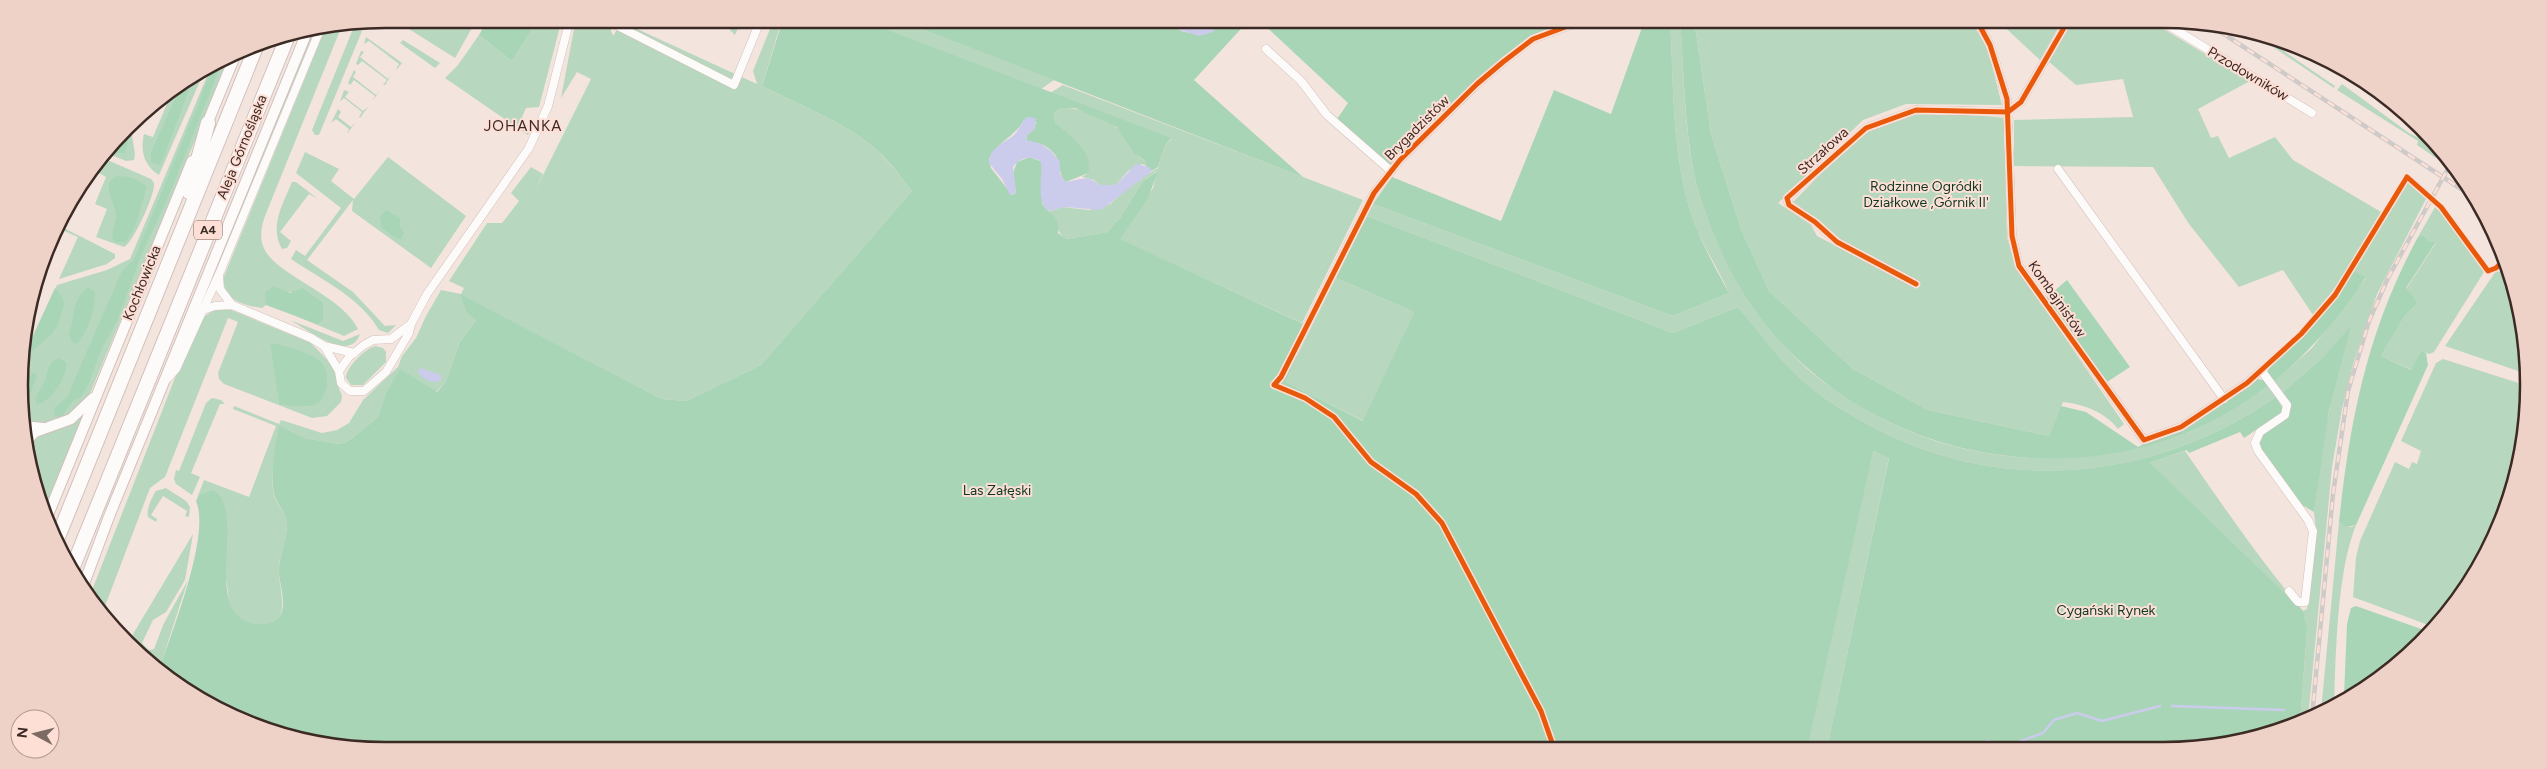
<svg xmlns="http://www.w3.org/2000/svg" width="2547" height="769" font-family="Figtree,sans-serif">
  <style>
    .green { fill: #b8d7bf; fill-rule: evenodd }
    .forest { fill: #a8d5b6 }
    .water { fill: #cbccec }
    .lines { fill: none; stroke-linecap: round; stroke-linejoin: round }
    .stream { stroke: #cbccec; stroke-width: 2.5 }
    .street-casing { stroke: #d1c1bb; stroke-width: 9 }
    .secondary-casing { stroke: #d1c1bb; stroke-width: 12 }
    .highway-casing { stroke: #d1c1bb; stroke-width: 16 }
    .street { stroke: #fdfbfa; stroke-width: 8 }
    .secondary { stroke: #fdfbfa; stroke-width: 10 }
    .highway { stroke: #fdfbfa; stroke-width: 14 }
    .rail-casing { stroke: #cecac8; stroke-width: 4.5 }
    .rail { stroke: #fddfd5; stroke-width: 2.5; stroke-dasharray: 8; stroke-linecap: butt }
    .cycleway-casing { stroke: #fddfd5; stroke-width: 8 }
    .cycleway { stroke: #e8590c; stroke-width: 5 }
    .labels { text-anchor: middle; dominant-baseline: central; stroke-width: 4; stroke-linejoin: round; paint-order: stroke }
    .shield { fill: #fddfd5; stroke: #766059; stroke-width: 1 }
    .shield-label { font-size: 12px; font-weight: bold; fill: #3c2a24 }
    .street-label { font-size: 14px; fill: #3c2a24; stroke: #fddfd5 }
    .park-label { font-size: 14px; fill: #0d3723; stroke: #fddfd5 }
    .neighbourhood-label { font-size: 15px; letter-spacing: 1px; fill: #3c2a24; stroke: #fddfd5 }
    .rim { fill: none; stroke: #3c2a24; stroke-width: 2.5 }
  </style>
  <rect width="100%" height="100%" fill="#f4e4de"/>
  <path class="green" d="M393 19H477L455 58Z
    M525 19H562L539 107 526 108 520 122 531 127 528 135 445 78 458 65 479 35 512 61 535 25Z
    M580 19H588L610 28 613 36 621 23 635 28 757 84 753 71 774 19H782L762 86C798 104 839 120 871 145 887 159 899 174 912 191L761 365 686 401 662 399 461 295 476 320 460 342 446 381 436 392 386 393 377 418 347 442 338 444 305 438 280 427C277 448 269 474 274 495 277 507 288 511 287 525 287 539 280 553 279 566 277 588 297 629 256 625 248 624 238 619 234 612 227 602 229 591 226 579 220 551 208 523 199 495L196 501 204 480 249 497 276 426 233 409 234 406 279 424 281 420 322 433 337 430 349 423 363 400 398 367 402 356 416 338 426 316 441 290 461 294 464 288 449 281 487 223H502L519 201 511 193 531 167 543 174 534 193 591 79 577 72 561 98 575 24Z
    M734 19H742L735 35 730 30Z
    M860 19H896L1054 80 1041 89Z
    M1670 19H1680C1685 82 1683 151 1705 212 1726 268 1757 317 1799 361 1814 376 1833 389 1852 401 1950 465 2070 473 2179 436 2211 425 2241 405 2268 386L2276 397C2152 483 1995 497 1862 421 1840 409 1818 395 1800 378 1777 357 1758 332 1738 307L1673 333 1367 216 1373 204 1673 316 1729 293C1719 270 1704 248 1695 224 1671 160 1674 86 1670 19Z
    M1694 19H1970L1988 50 2002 105 1906 104 1863 120 1778 203 1811 225 1817 236 1917 289 1921 283C1895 269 1867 256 1842 240 1824 229 1811 213 1793 202 1827 169 1860 126 1908 114 1932 108 1978 116 2004 118L2007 237 2015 265 2124 424 2118 429C2105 412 2083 404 2063 402L2049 436 1928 410 1853 369 1769 291 1741 229 1711 134Z
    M1996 19H2063L2040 60Z
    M2073 19H2147L2250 81 2198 109 2211 138 2218 136 2229 158 2275 137 2293 160 2381 212 2338 284 2313 315 2283 270 2239 287 2189 224 2153 167 2014 166V120L2133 117 2123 79 2076 85 2048 61Z
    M343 23 265 216C262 224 260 234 262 243 270 275 340 292 358 329L344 336 286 312 317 323 296 292 266 293V305L262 308C243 305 225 301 223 279L327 24Z
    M317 25 219 264H217L315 26Z
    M353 29 362 31 319 135H315L312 130Z
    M2248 30 2257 33 2335 86 2334 88Z
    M366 37 402 63 397 69H396L399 64 369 41 364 44Z
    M403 40 440 63 435 68 400 43Z
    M361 51 364 52 360 57 388 79 392 74 385 85H383L387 80 362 61 358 65 356 64Z
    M230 56 89 396C66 421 56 424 22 423L20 409 23 334 32 338 57 285 107 270 130 259 211 67Z
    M354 70 356 72 353 77 376 95 380 91 372 101 375 96 354 80 350 85 348 83Z
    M204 72 159 175C144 166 140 151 144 134L153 137 172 92Z
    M2342 84 2409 133 2417 137 2425 134 2431 138 2441 150 2436 158 2417 145 2418 141 2337 90Z
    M1063 85 1363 200 1302 323 1119 239 1153 188 1157 171 1143 181 1120 218 1107 232 1066 239C1058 235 1055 221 1049 211L1063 207 1089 210 1110 204 1132 184 1158 168 1165 146 1171 139 1050 93Z
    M344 90 349 92 345 97 363 111 368 107 360 118 359 117 362 112 344 98 340 102Z
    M1061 108C1077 106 1113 121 1123 133 1131 144 1132 154 1145 161L1146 166 1142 164 1128 171 1116 185H1099L1094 180 1082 177 1088 173 1071 137 1056 123 1054 117 1055 112Z
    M338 109 341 112 338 117 351 127 355 123 347 134 349 129 336 119 331 123Z
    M130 124 135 154 134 160 126 161 104 152Z
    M305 152 339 169 331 181 354 199 388 157 466 216 431 268 352 211 353 200 307 260 353 292 385 326 396 325 388 333 379 330C360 297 322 280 291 259L296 250 305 256 341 208 296 173Z
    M105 159 151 179 154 183C156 193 133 243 124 247L96 237 107 209 95 204 106 177 99 173Z
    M2407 180 2427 197 2377 294 2354 361 2342 409 2332 467 2308 719 2300 723 2307 631 2150 463 2185 451C2223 506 2260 560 2303 611L2307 609 2316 531 2314 512 2323 441 2335 381 2350 328 2323 357 2282 393 2274 382 2312 348 2366 278 2353 271Z
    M292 182H296L318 199 309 194 280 232 291 241 287 248 282 249C269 226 283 204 292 182Z
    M2435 207 2441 211 2484 272 2434 352 2429 354 2421 351 2412 370 2381 356 2404 317 2418 303 2406 289 2436 243 2418 237Z
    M56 224 115 254V258L107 264 59 279 78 237 55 227Z
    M2496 271 2509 273 2521 313 2527 374 2445 346Z
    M1336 278 1414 312 1364 421 1284 382Z
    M214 310H231L241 314 311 343 335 368 336 381 342 396 341 402 327 416 312 418 224 384 219 379 218 373 238 322 228 318 165 477 150 488 102 614 89 598 189 342 201 319ZM271 342 320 361 308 407 279 405Z
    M290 320 343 341 360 334C350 364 307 329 290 320Z
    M375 346 383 348 386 352V362L363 385H351L346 378C346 367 365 349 375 346Z
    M2443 359 2528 386 2521 456 2479 567 2431 626 2353 597 2356 557 2360 541 2395 462 2409 469 2412 462 2417 464 2421 451 2401 441 2436 363Z
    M212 398 221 400 225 404H220L191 473 200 477 192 495 176 484 174 479 176 470 179 471 206 403Z
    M82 415 83 417 45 510C36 491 15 454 35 436 46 426 68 421 82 415Z
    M1872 451 1889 457 1827 748H1808Z
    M166 488 186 501 190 507 189 517 185 516 187 511 163 496 151 515 157 519 156 522 148 517C146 510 152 497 156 491Z
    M2339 522C2345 526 2349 529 2356 525 2337 572 2336 651 2334 703L2321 711Z
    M193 534 185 580 166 612 153 620 142 643 149 650 154 649 164 623 188 580 159 670 127 644Z"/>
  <path class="forest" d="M488 19H525L535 25 512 61 479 35Z
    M783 19H860L1171 138 1165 146 1158 167 1152 171 1146 166 1145 161 1134 153 1117 127 1075 108H1061L1055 112 1054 117 1056 123C1069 135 1095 153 1088 173L1066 182 1063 179C1057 166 1062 156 1045 146 1039 142 1032 144 1026 140L1027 135 1034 129 1036 122 1024 120C1015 137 996 142 989 159L991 168 1012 195 1016 193 1013 173 1017 162 1030 157 1042 162V203C1050 217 1059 212 1058 233L1066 239 1107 232 1120 218 1143 181 1158 171 1148 198 1120 239 1310 327 1285 382 1363 421 1414 312 1336 278 1367 216 1673 333 1738 307C1758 331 1777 357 1800 378 1818 395 1840 409 1862 421 1995 497 2152 483 2276 397L2283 409 2281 413 2244 438 2240 432 2189 453 2187 450 2150 463 2303 611 2307 631 2300 723 2210 747 1827 748 1889 458 1873 451 1808 748 385 750C361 748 335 748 312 743 257 731 202 706 159 670 171 634 211 535 196 501L199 495 213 490C248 509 201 610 251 623 260 626 276 625 281 614 286 602 280 585 279 573 278 556 287 541 287 524 287 511 277 506 274 494 270 472 275 448 279 426L305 438 338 444 347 442 377 418 386 393 400 369 437 392 446 381 460 342 476 320 467 312 460 294 662 399 686 401 761 365 912 191C899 174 887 158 871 145 839 120 798 104 762 86Z
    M896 19H1173L1181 31C1197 35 1212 36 1220 19H1250L1194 80 1303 177Z
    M1258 19H1581L1531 37 1473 83 1389 166 1337 119 1348 103Z
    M1645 19H1670C1674 86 1671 160 1695 224 1704 248 1717 271 1729 293L1673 316 1373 204 1392 177 1501 221 1554 90 1611 114Z
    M1680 19H1694L1711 134 1741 229 1769 291 1853 369 1928 410 2049 436 2061 406 2086 412 2138 447 2245 389 2257 379 2263 380 2268 386C2240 406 2211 425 2179 436 2006 499 1804 427 1724 257 1712 231 1701 205 1695 178 1684 126 1684 71 1680 19Z
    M223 60 169 195 141 256 117 321 102 348 89 383 82 396 73 401 61 417 55 416 54 408 67 397 121 273 134 259 190 123C202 104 204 72 223 60Z
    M193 79 163 159 159 165 151 162V152L181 86Z
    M125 129 128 143 125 153H114L107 148Z
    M117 176 131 177 147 186 135 227 126 242H115L113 239C111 230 116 224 116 215 116 202 99 184 117 176Z
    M386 210 400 218V226L404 233 401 239 396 238 382 228 380 216Z
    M2423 236 2429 241 2436 242 2406 288 2418 303 2404 317 2381 356 2411 370 2421 351 2426 353 2428 365 2356 525 2346 527 2339 522C2350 418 2368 329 2418 237Z
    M2353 271 2366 277C2340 317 2310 351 2274 382L2267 374 2269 367C2302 338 2330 309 2353 271Z
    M2067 280 2130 367 2107 382 2046 298Z
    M274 286 290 293 302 288 323 303V320L317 324 266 305 265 293Z
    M88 287 94 291C98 302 86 338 76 344L72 342 69 334C76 315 70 303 88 287Z
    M55 288 63 298 64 305 58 325 51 335 21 361 23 334 32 338Z
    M2351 326 2329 410 2314 512 2302 505 2260 449C2252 420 2309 425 2282 393L2323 357Z
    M270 342C285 347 310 351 321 362 326 367 328 377 327 384 323 414 301 406 279 405Z
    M59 358 66 362C69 375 50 403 37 404L35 399C37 394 40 390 43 385 49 374 45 364 59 358Z
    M34 372 37 377C32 385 31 398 24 403L20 402V386Z
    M2356 606 2427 631 2404 659 2344 696 2347 624 2351 608Z"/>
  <path class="water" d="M1173 19H1220L1213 32 1199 36 1177 29Z
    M1027 117 1036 118 1034 130 1027 135 1026 140 1041 144 1051 151 1060 162V174L1066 182C1081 180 1087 174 1099 185H1116L1136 164 1149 167 1152 171 1101 210 1064 207 1049 211C1035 202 1043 177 1041 162 1032 155 1020 157 1013 167L1016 193 1010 195 1002 179 989 163C989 147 1005 143 1015 134 1019 129 1022 122 1027 117Z
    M420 368 441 375V380C433 385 424 380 418 372Z"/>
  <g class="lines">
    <path class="stream" d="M2172 706 2284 710
      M1976 748 1987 741 2010 745 2043 733 2054 720 2077 713 2102 721 2160 706"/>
    <g class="street-casing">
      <path id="street" d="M604 19 734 85 761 19
        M1976 19 1990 45 2007 99 2012 236 2019 266 2144 440 2181 427 2247 383 2261 370 2287 405 2285 415 2260 432 2255 443 2258 451 2308 520 2313 531 2305 602H2298L2289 591
        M2158 19 2312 113
        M1266 49 1301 81 1327 115 1391 171
        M2058 169 2224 399
        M219 276 220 289 232 305 311 338 324 346 354 353
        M1916 284 1837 242 1815 222 1789 205 1787 198 1866 128 1916 110 2008 112 2021 102 2069 19
        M203 310 215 306 232 305
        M324 346 339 371 341 383 350 391H364L386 372 409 333 411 324 427 294 529 148 548 106 570 19
        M339 371 349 357 364 345 373 340 391 339 411 324
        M167 379 176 369 220 272 322 25
        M1274 385 1281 377 1374 193 1400 160 1477 84 1503 62 1533 39 1587 19"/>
    </g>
    <g class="secondary-casing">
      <path id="secondary" d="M205 129 237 51
        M22 426 43 428
        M25 443 35 432 71 419 93 398
        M48 515 192 161
        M82 589 110 514 309 27"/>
    </g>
    <g class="highway-casing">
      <path id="highway" d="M189 192 208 123
        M58 537 258 42
        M72 569 289 33"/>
    </g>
    <use href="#street" class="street"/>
    <use href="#secondary" class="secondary"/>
    <use href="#highway" class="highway"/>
    <g class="rail-casing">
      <path id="rail" d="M2207 23 2475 198
        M2312 717 2333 494 2348 391 2369 321 2388 278 2451 163"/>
    </g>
    <use href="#rail" class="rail"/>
    <g class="cycleway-casing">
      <path id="cycleway" d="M1976 19 1990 45 2007 99 2012 236 2019 266 2144 440 2181 427 2247 383 2301 334 2335 295 2407 177 2441 207 2488 271 2496 268 2505 259
        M1916 284 1837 242 1815 222 1789 205 1787 198 1866 128 1916 110 2008 112 2021 102 2069 19
        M1554 748 1541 711 1442 523 1416 494 1371 462 1334 417 1305 398 1274 385 1281 377 1374 193 1400 160 1477 84 1503 62 1533 39 1587 19"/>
    </g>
    <use href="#cycleway" class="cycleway"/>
  </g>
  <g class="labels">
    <rect class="shield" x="194" y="220.5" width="28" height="19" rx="4"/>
    <g class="shield-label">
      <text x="208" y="230">A4</text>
    </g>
    <g class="street-label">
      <text transform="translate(2248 74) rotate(31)">Przodowników</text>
      <text transform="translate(1417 128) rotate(-45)">Brygadzistów</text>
      <text transform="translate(242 147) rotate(-68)">Aleja Górnośląska</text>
      <text transform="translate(1823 151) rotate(-42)">Strzałowa</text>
      <text transform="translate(142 283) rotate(-68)">Kochłowicka</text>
      <text transform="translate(2057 299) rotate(55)">Kombajnistów</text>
    </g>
    <g class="park-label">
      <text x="1926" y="186">Rodzinne Ogródki<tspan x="1926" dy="16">Działkowe ,Górnik II'</tspan></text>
      <text x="997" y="490">Las Załęski</text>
      <text x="2106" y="610">Cygański Rynek</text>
    </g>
    <g class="neighbourhood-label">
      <text x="523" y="126">JOHANKA</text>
    </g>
  </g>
  <path d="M0 0H2547V769H0ZM385 28H2163A357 357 0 0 1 2520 385V385A357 357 0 0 1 2163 742H385A357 357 0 0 1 28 385V385A357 357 0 0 1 385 28Z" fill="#eed1c7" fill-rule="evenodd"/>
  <path class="rim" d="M385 28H2163A357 357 0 0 1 2520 385V385A357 357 0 0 1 2163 742H385A357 357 0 0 1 28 385V385A357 357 0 0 1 385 28Z"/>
  <g transform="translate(35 734) rotate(277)"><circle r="24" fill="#fddfd5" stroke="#b0978e"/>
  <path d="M0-4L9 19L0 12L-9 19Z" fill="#7c6b65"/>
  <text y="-8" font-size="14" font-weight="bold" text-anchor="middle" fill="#3c2a24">N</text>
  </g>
</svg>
